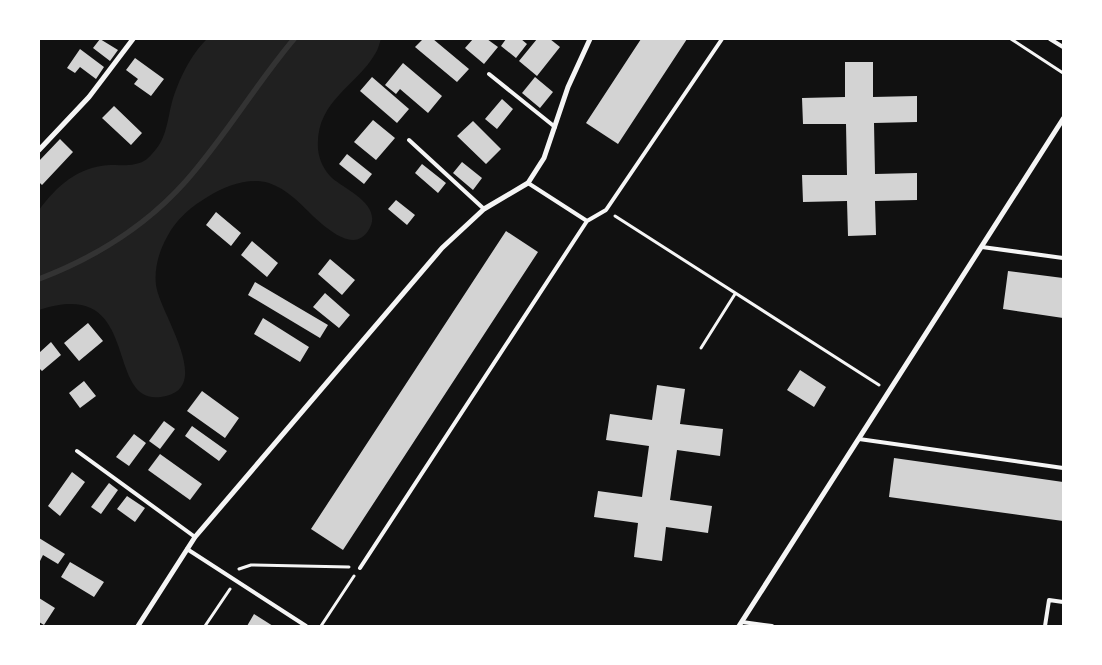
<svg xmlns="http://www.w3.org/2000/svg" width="1102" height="665" font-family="'Exo 2',sans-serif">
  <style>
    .green { fill: #202020 }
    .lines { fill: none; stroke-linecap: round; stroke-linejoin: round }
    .stream { stroke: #333; stroke-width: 5.5 }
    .building { fill: #d3d3d3 }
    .path { stroke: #f5f5f5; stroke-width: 3 }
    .service { stroke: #f5f5f5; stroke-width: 4 }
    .minor { stroke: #f5f5f5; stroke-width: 5 }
  </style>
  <rect width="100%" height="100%" fill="#111"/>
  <path class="green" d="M207 39H381C379 44 378 50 375 54 356 87 315 101 318 149 319 160 324 170 332 178 346 190 385 206 368 231 349 260 309 210 294 198 286 191 278 186 269 183 248 177 226 186 209 196 192 206 176 219 167 237 159 251 154 269 156 285 159 312 213 385 166 396 100 412 147 274 39 310V210C57 186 77 167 110 165 121 165 137 167 147 159 167 141 166 126 172 102 178 81 191 54 207 39Z"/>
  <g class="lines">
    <path class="stream" d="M39 279C94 258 146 226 186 181 225 137 256 84 294 39"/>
  </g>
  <path class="building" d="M100 39 118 50 110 61 93 48Z
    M423 39H433L469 69 457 82 415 47Z
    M473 39H487L498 47 484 64 465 48Z
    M506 39H521L527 44 516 58 501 46Z
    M537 39H550L560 47 537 76 519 61Z
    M641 39H687L618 144 586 123Z
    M80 49 104 67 96 79 80 67 75 73 67 68Z
    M135 58 164 79 151 96 134 84 138 79 126 70Z
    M845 62H873V97L917 96V122L874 123 875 174 917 173V200L875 201 876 235 848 236 847 201 803 202 802 175H847L846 124H803L802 98 845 97Z
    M403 63 442 96 428 113 400 89 396 94 385 85Z
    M372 77 409 109 397 123 360 91Z
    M535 77 553 92 540 108 522 93Z
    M502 99 513 109 497 129 485 119Z
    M114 106 142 133 131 145 102 118Z
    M373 120 395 138 376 160 354 142Z
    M473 121 501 149 486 164 457 136Z
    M60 139 73 152 42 185 39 182V161Z
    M347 154 372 174 364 184 339 164Z
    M462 162 482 178 473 190 453 173Z
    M422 164 446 183 438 193 415 173Z
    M396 200 415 215 407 225 388 209Z
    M216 212 241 233 231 246 206 225Z
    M506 231 538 252 343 550 311 529Z
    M252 241 278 263 267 277 241 255Z
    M330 259 355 280 342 295 318 274Z
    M1008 271 1063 278V318L1003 309Z
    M255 282 328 325 320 338 248 295Z
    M325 293 350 315 339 328 313 307Z
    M263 318 309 347 300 362 254 334Z
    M88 323 103 341 79 361 64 343Z
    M51 342 61 355 42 371 39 368V353Z
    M800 370 826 387 814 407 787 390Z
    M84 381 96 396 80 408 69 393Z
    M657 385 685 389 680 424 723 429 720 456 677 450 670 500 712 506 708 533 666 527 662 561 634 557 638 523 594 517 598 491 642 497 649 446 606 440 610 414 652 420Z
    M202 391 239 418 225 438 187 411Z
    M164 421 175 429 160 449 149 441Z
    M192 426 227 451 219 461 185 436Z
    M134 434 146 443 129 466 116 457Z
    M160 454 202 484 190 500 148 470Z
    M894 458 1063 482V521L889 497Z
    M72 472 85 482 60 516 48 506Z
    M109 483 118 490 101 514 91 507Z
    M127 496 145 508 135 522 117 509Z
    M39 538 65 554 58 564 43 555 39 563Z
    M70 562 104 582 94 597 61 577Z
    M39 598 55 608 44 625 39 622Z
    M254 614 273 626H247Z"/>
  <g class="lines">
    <path class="path" d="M1011 39 1063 73
      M615 216 879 385
      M701 348 735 294
      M239 569 251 565 349 567
      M205 626 230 589
      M321 626 354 576"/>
    <path class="service" d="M1050 39 1063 47
      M489 74 555 127
      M409 140 484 209
      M528 183 587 221
      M982 247 1063 258
      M859 439 1063 468
      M77 451 195 537
      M187 549 306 626
      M360 568 587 221 606 210 722 39
      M742 622 772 626
      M1045 626 1049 600 1063 602"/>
    <path class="minor" d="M39 150 89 97 133 39
      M138 626 195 537 442 248 484 209 528 183 544 158 568 87 590 39
      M739 626 1063 119"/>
  </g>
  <rect width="1102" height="665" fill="none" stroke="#ffffff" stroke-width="80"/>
</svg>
